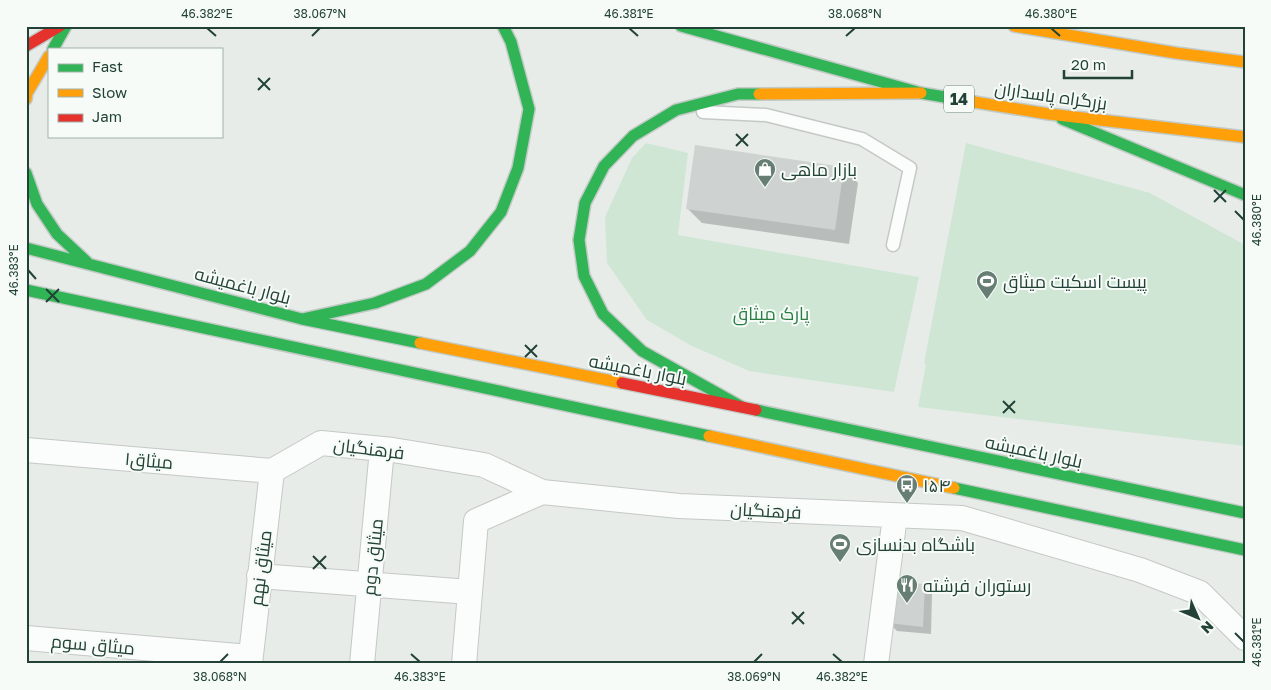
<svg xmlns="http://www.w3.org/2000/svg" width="1271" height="690" font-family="'Golos Text',Cairo,sans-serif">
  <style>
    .green { fill: #cfe6d4 }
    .shadow { fill: #0003 }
    .building { fill: #ced3d1 }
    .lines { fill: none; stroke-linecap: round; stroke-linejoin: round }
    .lane-casing { stroke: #c4c9c6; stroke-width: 15 }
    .street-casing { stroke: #c4c9c6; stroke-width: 26 }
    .fast-casing { stroke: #c2cac6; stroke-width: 14 }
    .slow-casing { stroke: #c2cac6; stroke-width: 14 }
    .jam-casing { stroke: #c2cac6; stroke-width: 14 }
    .lane { stroke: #fbfcfc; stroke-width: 12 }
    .street { stroke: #fbfcfc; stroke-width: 24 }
    .fast { stroke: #30b455; stroke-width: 11 }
    .slow { stroke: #ff9f0a; stroke-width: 11 }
    .jam { stroke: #e5322d; stroke-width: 11 }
    .ticks { fill: none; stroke: #224237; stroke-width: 2 }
    .labels { text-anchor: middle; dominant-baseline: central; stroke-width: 4; stroke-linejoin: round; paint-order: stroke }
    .shield { fill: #f6fbf8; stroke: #627a71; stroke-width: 1 }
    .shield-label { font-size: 16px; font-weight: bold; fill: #224237 }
    .street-label { font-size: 18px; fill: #224237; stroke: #f6fbf8 }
    .poi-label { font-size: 18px; fill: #224237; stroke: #f6fbf8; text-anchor: start }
    .park-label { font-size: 18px; fill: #297d42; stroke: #f6fbf8 }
    .neatline { fill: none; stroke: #224237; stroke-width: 2 }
    .ticks-label { font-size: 12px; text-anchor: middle; fill: #224237 }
  </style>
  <rect width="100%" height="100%" fill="#e7ece9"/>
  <path class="green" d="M646 143 688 153 678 235 919 277 894 392 749 371 690 345 647 320 607 263 605 217 632 158Z
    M966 143 1150 193 1245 245V446L918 407 926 364 924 363Z"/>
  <path class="shadow" d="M696 147 844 168 858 183 849 244 702 223 687 208Z
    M924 585 932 593 931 634 897 631 889 623Z"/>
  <path class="building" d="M695 145 844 167 835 230 686 209Z
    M891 582 925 584 923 627 888 623Z"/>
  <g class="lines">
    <g class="lane-casing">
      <path id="lane" d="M703 112 766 115 862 139 910 168 893 245"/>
    </g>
    <g class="street-casing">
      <path id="street" d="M26 450 272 471
        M272 471 321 443 393 450 484 465 542 492 679 506 962 518 1140 570 1200 593 1245 638
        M259 576 470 592
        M26 638 250 657
        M250 664 272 471
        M362 664 382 449
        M464 664 476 521 542 492
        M876 664 895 516"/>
    </g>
    <g class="fast-casing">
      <path id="fast" d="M681 26 921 93 974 102
        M53 49 66 26
        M1062 119 1245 195
        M26 173 37 204 57 234 87 262
        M26 248 302 319 420 343
        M26 290 709 436
        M302 319 375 303 426 284 470 251 501 212 518 168 529 109 511 42 503 26
        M742 407 642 351 603 314 584 276 579 240 585 203 604 166 633 136 676 110 738 94H759
        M756 410 1245 513
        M954 488 1245 550"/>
    </g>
    <g class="slow-casing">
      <path id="slow" d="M1014 26 1176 53 1245 62
        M759 94 921 93
        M26 99 27 93 49 56
        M974 102 1049 114 1245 137
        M420 343 622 383
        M709 436 954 488"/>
    </g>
    <g class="jam-casing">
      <path id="jam" d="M26 46 60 26
        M622 383 756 410"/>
    </g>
    <use href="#lane" class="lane"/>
    <use href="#street" class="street"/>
    <use href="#fast" class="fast"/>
    <use href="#slow" class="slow"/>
    <use href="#jam" class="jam"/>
  </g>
  <path class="ticks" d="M207 28 216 36M629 28 638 36M1051 28 1060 36M312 36 320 28M846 36 855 28M258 78 270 90M258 90 270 78M736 134 748 146M736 146 748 134M1214 190 1226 202M1214 202 1226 190M1235 211 1244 220M28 270 36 279M46 289 59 302M46 302 59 289M525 345 537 357M525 357 537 345M1003 401 1015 413M1003 413 1015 401M313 556 326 569M313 569 326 556M792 612 804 624M792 624 804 612M1235 633 1244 642M411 654 420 662M833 654 842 662M220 662 228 654M754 662 762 654"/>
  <defs>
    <g id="shop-pin" transform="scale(1.125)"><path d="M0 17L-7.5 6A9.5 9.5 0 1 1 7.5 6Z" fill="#677e75" stroke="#f6fbf8"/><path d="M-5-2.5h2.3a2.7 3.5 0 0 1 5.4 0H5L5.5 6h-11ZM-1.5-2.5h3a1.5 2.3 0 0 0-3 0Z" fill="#fff"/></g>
    <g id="stadium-pin" transform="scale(1.125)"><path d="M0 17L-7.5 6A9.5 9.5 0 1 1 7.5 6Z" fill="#677e75" stroke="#f6fbf8"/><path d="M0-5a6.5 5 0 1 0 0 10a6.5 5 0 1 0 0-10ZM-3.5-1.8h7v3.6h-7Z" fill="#fff"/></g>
    <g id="bus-pin" transform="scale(1.125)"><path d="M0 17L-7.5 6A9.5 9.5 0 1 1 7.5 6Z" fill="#677e75" stroke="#f6fbf8"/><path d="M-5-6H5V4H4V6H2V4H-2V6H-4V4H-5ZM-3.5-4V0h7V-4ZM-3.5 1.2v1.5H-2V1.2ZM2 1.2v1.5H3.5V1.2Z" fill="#fff"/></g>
    <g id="restaurant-pin" transform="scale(1.125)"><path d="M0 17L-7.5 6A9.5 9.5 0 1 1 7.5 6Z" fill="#677e75" stroke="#f6fbf8"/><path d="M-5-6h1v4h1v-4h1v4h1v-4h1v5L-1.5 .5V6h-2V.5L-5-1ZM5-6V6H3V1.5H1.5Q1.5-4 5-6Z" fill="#fff"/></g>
  </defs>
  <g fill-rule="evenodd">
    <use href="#shop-pin" x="765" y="169"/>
    <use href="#stadium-pin" x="987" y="281"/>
    <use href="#bus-pin" x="907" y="485"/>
    <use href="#stadium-pin" x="840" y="544"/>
    <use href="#restaurant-pin" x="907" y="585"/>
  </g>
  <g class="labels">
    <rect class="shield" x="944" y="85.5" width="30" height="27" rx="4"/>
    <g class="shield-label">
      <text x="959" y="99">14</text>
    </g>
    <g class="street-label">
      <text transform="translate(1051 95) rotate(8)">بزرگراه پاسداران</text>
      <text transform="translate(243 285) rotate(15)">بلوار باغمیشه</text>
      <text transform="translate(638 369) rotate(11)">بلوار باغمیشه</text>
      <text transform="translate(369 448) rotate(7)">فرهنگیان</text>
      <text transform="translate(1034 451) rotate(12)">بلوار باغمیشه</text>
      <text transform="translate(149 460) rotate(5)">میثاق۱</text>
      <text transform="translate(766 510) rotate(3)">فرهنگیان</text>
      <text transform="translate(372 557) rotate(-84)">میثاق دوم</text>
      <text transform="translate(260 568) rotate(-83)">میثاق نهم</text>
      <text transform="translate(93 644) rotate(5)">میثاق سوم</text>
    </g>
    <g class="poi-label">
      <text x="781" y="169">بازار ماهی</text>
      <text x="1003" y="281">پیست اسکیت میثاق</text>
      <text x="923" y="485">۱۵۴</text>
      <text x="856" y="544">باشگاه بدنسازی</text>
      <text x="923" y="585">رستوران فرشته</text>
    </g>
    <g class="park-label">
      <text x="771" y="313">پارک میثاق</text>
    </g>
  </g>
  <rect width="1271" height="690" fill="none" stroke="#f6fbf8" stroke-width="55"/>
  <rect x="48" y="48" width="175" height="90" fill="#f6fbf8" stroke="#a1b1ab"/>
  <rect x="58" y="64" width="25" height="8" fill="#30b455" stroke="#a1b1ab"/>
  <text x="92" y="72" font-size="15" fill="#224237">Fast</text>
  <rect x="58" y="89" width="25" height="8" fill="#ff9f0a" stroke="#a1b1ab"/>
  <text x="92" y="98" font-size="15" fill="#224237">Slow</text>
  <rect x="58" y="114" width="25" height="8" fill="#e5322d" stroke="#a1b1ab"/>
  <text x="92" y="122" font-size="15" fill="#224237">Jam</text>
  <g transform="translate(1198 618) rotate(135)" stroke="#f6fbf8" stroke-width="4" paint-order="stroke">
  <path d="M0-4L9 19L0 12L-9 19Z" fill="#224237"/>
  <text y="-8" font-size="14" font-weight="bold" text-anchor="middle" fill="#224237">N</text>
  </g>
  <path d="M1064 70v8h68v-8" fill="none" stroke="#224237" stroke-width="2.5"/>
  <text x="1071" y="70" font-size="15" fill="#224237" stroke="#f6fbf8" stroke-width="4" paint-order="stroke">20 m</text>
  <rect x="28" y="28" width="1216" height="634" class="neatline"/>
  <g class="ticks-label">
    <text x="207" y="18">46.382°E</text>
    <text x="320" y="18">38.067°N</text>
    <text x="629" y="18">46.381°E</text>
    <text x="855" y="18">38.068°N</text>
    <text x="1051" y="18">46.380°E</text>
    <text transform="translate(1257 220) rotate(-90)" y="4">46.380°E</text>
    <text transform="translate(14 270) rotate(-90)" y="4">46.383°E</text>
    <text transform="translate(1257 642) rotate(-90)" y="4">46.381°E</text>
    <text x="220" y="681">38.068°N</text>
    <text x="420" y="681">46.383°E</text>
    <text x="754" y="681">38.069°N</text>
    <text x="842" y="681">46.382°E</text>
  </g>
</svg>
